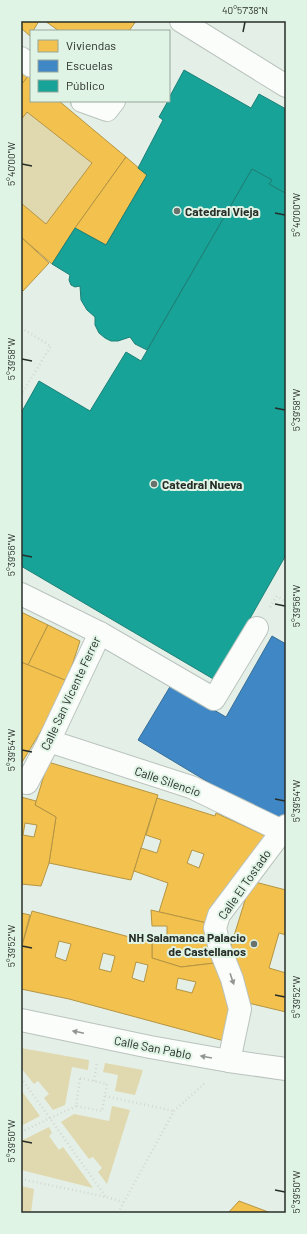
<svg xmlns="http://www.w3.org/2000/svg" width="307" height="1234" font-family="Barlow,sans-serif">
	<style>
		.green { fill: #e0d8af }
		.homes { fill: #f2c14e; stroke: #b59543; fill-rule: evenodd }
		.schools { fill: #3f88c5; stroke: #386d96 }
		.public { fill: #17a398; stroke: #1c8077 }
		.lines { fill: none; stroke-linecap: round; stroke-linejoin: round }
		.pedestrian-casing { stroke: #bac3bd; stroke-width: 24 }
		.secondary-casing { stroke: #bac3bd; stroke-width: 24 }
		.path { stroke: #d4d7d5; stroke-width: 2.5; stroke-dasharray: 1 3; stroke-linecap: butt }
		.pedestrian { stroke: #fbfdfb; stroke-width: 22 }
		.secondary { stroke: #fbfdfb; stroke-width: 22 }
		.oneway { fill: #919692 }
		.ticks { fill: none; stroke: #272e29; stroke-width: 1.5 }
		.poi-dot { fill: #69726c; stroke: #e0f4e5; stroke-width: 1.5 }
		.labels { text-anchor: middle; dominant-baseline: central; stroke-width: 4; stroke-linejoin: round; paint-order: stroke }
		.poi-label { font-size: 12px; font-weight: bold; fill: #272e29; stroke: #e0f4e5; text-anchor: start }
		.street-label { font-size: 12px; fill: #272e29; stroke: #e0f4e5 }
		.neatline { fill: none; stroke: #272e29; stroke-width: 1.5 }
		.ticks-label { font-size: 10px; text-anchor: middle; fill: #272e29 }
	</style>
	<rect width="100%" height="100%" fill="#e4f0e7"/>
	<g class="green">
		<path d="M27,112L92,163L46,224L21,203V120Z"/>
		<path d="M21,1048L89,1060L88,1070L72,1067L65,1105L53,1110L44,1098L49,1094L38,1081L34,1084L21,1068Z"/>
		<path d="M105,1063L143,1070L135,1095L115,1091L118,1075L103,1072Z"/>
		<path d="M21,1090L40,1116L21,1126Z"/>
		<path d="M112,1106L130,1110L107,1184L98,1172L102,1168L93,1157L89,1159L61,1122L74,1114L109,1121Z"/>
		<path d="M49,1127L52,1133L49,1136L59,1150L63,1147L93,1188L21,1170V1141Z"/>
		<path d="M21,1186L34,1189L31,1213H21Z"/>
	</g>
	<g class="homes">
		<path d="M21,21H39L33,31H31L30,36L21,28Z"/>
		<path d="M45,21H136L129,31H59Z"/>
		<path d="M21,69L29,75L21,85Z"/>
		<path d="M29,75L31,77V101H59L126,157L75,228L52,264L21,237V203L46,224L92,163L27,112L21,120V85Z"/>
		<path d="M126,157L147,175L106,245L75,228Z"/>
		<path d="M21,237L49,263L23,291L21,289Z"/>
		<path d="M21,612L48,625L28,665L21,662Z"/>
		<path d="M48,625L80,641L67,681L28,665Z"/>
		<path d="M21,662L67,681L56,706L21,764Z"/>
		<path d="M48,762L158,795L131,880L49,863L56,817L35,805Z"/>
		<path d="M21,797L36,801L35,805L56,817L49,863L41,886L21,884ZM25,823L37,825L34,837L23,835Z"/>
		<path d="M157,798L215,816L216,813L268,837L207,923L159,912L168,883L134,871L141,848L157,853L161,840L146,835ZM192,850L204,854L199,868L187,863Z"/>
		<path d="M251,881L286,890V935L279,933L269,968L286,973V1012L244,1002L229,952Z"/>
		<path d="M151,910L207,923L215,963L181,967L152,958V939L167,940V926H152Z"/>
		<path d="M32,911L152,943V958L181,967L215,963L231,1003L228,1042L69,999L21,989V949ZM59,941L71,944L66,961L55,957ZM103,953L115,956L111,972L99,969ZM136,962L148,965L144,982L132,978ZM178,978L196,982L192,993L176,989Z"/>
		<path d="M21,913L30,915L21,949Z"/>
		<path d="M239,1201L271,1213H228Z"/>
	</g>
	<path class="schools" d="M272,636L286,644V814L278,824L138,740L171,685L226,717Z"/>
	<g class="public">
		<path d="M184,70L251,108L259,94L286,109V192L285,193L269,184L272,180L252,169L147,350L135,344L130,337L118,341H111L105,338L99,333L95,325V317L87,310L81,300L80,286L75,287L71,285L69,280L70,275L52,264L75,228L106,245L147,175L138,168L163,120L159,117L168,101H169V98Z"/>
		<path d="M252,169L272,180L269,184L285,193L286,192V555L215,680L21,566V413L39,381L90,411L126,352L141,361Z"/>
	</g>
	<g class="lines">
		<defs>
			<g id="pedestrian">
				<path d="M181,21L286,86"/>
				<path d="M21,58L31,66"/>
				<path d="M82,101L107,110L114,101"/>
				<path d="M21,594L100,633L214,699L257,628"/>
				<path d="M49,741L191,787L282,831"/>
				<path d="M21,781L27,783L49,741L100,633"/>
				<path d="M229,1061L240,1009L232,979L220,949L215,928L219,915L286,826"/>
			</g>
			<path id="secondary" d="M21,1020L150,1047L229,1061L286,1069"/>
		</defs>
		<use href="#pedestrian" class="pedestrian-casing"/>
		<use href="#secondary" class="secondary-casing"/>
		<g class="path">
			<path d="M21,328L51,346L21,395"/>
			<path d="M270,607L277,596L286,602"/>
			<path d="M21,1078L106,1197"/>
			<path d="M80,1078L107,1084L102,1111L76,1106Z"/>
			<path d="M94,1081L97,1062"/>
			<path d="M105,1096L174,1111"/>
			<path d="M21,1132L76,1106"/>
			<path d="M21,1179L106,1197L123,1202"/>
			<path d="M118,1213L174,1111L205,1083"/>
		</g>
		<use href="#pedestrian" class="pedestrian"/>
		<use href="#secondary" class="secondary"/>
	</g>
	<defs><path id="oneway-solid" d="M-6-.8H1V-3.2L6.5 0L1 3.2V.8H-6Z"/></defs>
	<g class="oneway">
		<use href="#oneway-solid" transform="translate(232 979) rotate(71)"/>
		<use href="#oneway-solid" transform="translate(78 1032) rotate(-168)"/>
		<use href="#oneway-solid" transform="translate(206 1057) rotate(-170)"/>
	</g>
	<path class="ticks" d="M243,32L245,22M22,164L32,166M275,213L285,215M22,359L32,361M275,408L285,410M22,555L32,557M275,604L285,606M22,750L32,752M275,799L285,801M22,946L32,948M275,995L285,997M22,1141L32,1143M275,1190L285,1192"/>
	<g class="poi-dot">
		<circle cx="177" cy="211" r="4"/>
		<circle cx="154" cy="484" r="4"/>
		<circle cx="254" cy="944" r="4"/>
	</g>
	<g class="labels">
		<g class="poi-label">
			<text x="185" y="211">Catedral Vieja</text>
			<text x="162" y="484">Catedral Nueva</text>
			<text x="246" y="937" text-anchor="end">NH Salamanca Palacio<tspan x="246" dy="14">de Castellanos</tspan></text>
		</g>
		<g class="street-label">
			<text transform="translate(70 693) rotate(-65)">Calle San Vicente Ferrer</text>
			<text transform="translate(168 781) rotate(19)">Calle Silencio</text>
			<text transform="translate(244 884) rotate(-55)">Calle El Tostado</text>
			<text transform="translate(153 1047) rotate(11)">Calle San Pablo</text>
		</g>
	</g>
	<rect width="307" height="1234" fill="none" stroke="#e0f4e5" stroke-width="44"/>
	<rect x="30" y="30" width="140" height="72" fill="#e0f4e5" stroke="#96a59a"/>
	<rect x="38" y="40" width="20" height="12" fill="#f2c14e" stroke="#96a59a"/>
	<text x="66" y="50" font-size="12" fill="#272e29">Viviendas</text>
	<rect x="38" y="60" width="20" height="12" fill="#3f88c5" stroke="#96a59a"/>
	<text x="66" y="70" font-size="12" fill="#272e29">Escuelas</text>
	<rect x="38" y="80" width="20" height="12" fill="#17a398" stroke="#96a59a"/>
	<text x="66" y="90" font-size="12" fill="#272e29">Público</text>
	<rect x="22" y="22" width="263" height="1190" class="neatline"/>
	<g class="ticks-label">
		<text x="245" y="14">40°57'38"N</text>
		<text transform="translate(11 164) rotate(-90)" y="4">5°40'00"W</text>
		<text transform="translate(296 215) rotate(-90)" y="4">5°40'00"W</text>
		<text transform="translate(11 359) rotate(-90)" y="4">5°39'58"W</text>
		<text transform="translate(296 410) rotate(-90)" y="4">5°39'58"W</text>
		<text transform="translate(11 555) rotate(-90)" y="4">5°39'56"W</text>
		<text transform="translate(296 606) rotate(-90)" y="4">5°39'56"W</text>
		<text transform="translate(11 750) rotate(-90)" y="4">5°39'54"W</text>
		<text transform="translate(296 801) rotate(-90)" y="4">5°39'54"W</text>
		<text transform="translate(11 946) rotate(-90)" y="4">5°39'52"W</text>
		<text transform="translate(296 997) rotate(-90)" y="4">5°39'52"W</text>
		<text transform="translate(11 1141) rotate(-90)" y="4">5°39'50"W</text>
		<text transform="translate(296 1192) rotate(-90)" y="4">5°39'50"W</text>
	</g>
</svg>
